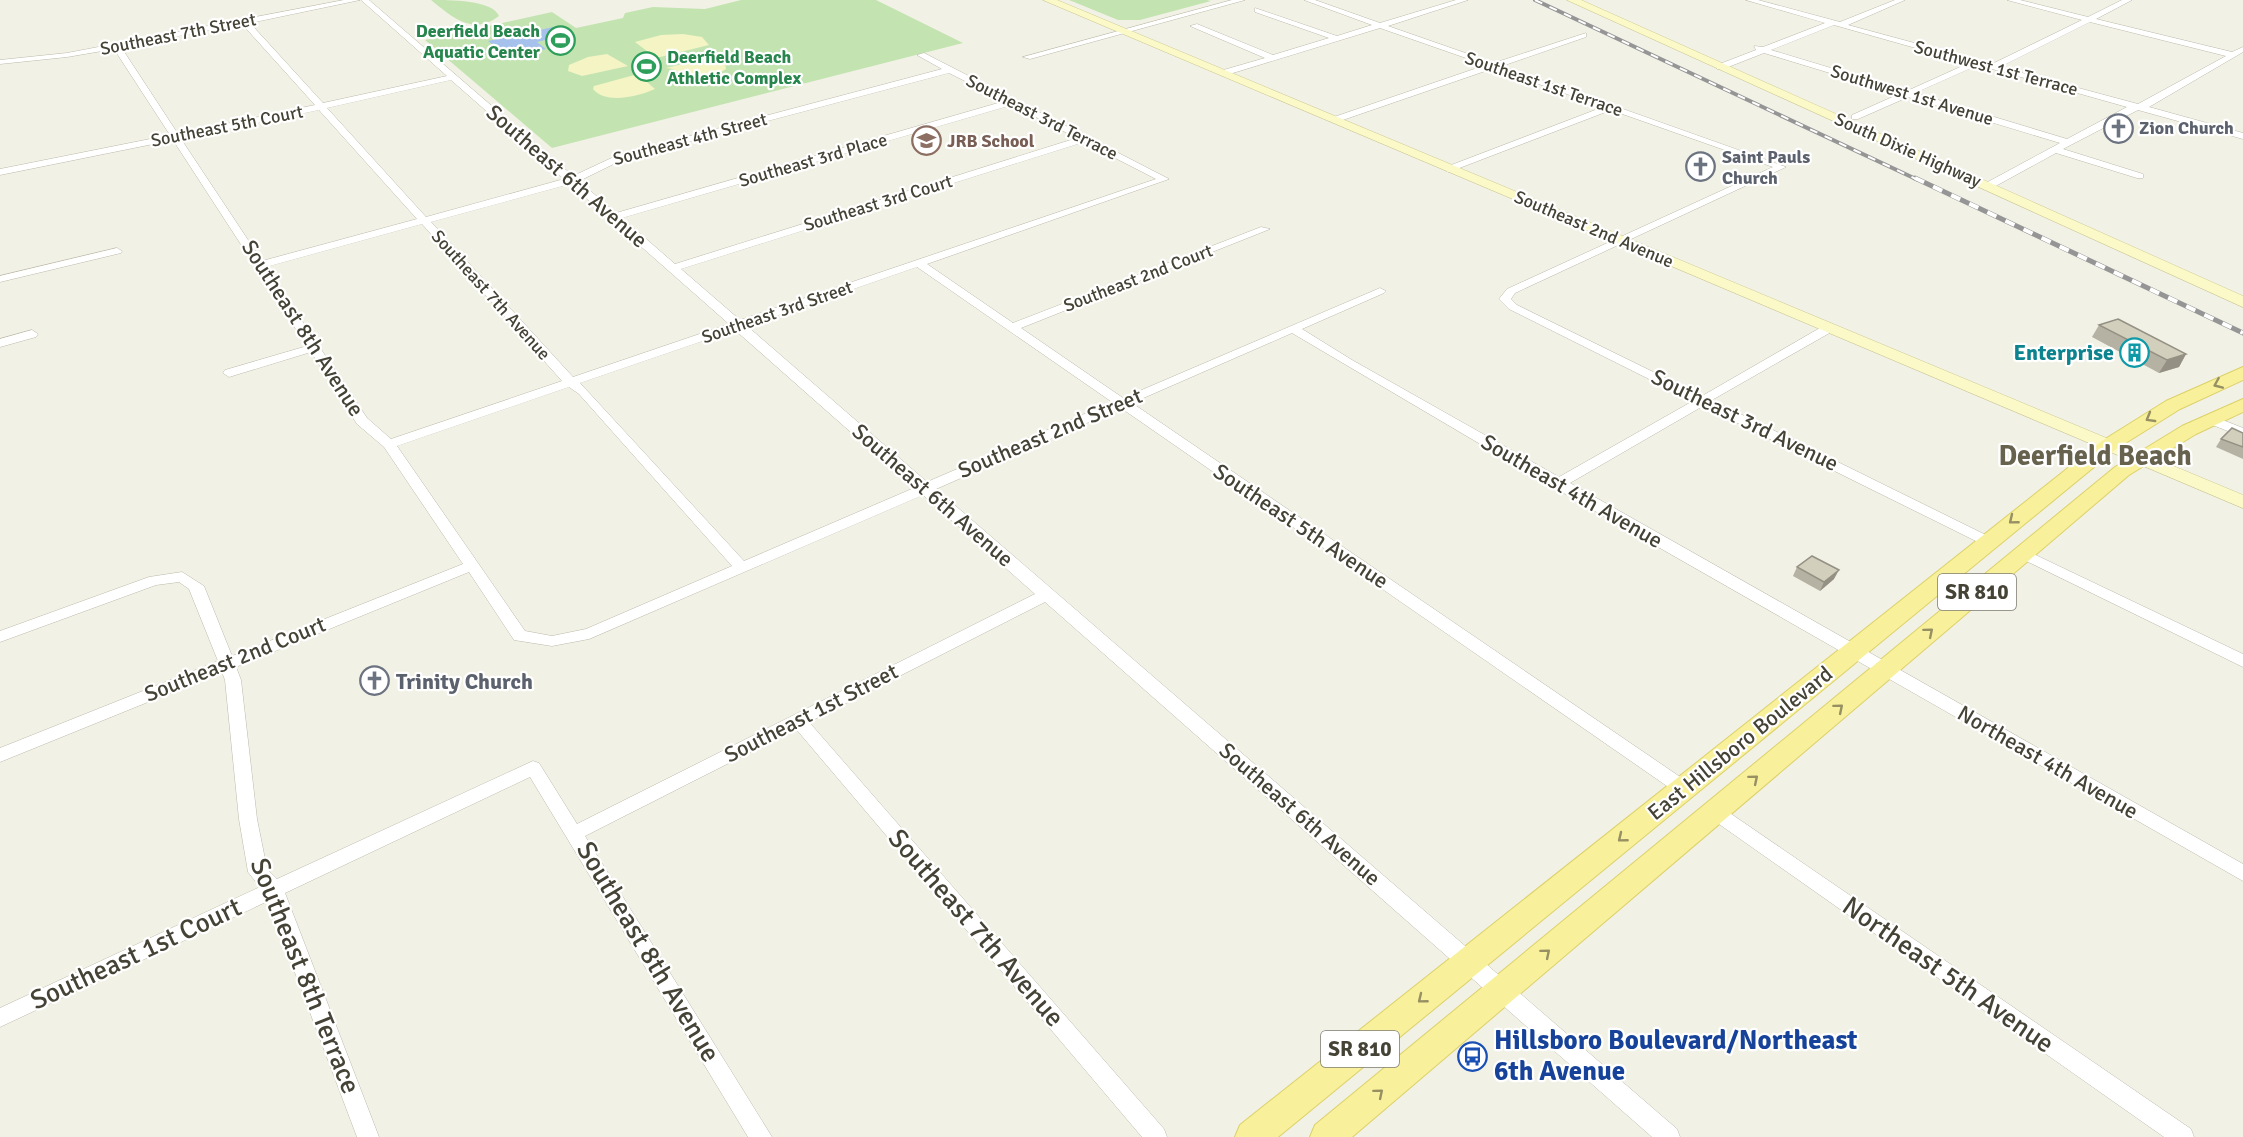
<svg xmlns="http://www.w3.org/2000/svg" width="2243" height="1137" font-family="Signika,sans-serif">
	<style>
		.green { fill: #c3e4b1 }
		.sand { fill: #f4f4c4 }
		.water { fill: #a6c1ec }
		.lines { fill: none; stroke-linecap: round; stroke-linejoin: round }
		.street-casing { stroke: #bdbaaa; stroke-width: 1 }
		.secondary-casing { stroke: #cfcc98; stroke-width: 1 }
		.primary-casing { stroke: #dcd16a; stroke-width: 2 }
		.street { fill: #fff; fill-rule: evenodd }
		.secondary { fill: #fbf9c7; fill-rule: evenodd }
		.primary { fill: #f8f09a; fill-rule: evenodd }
		.rail-far1-casing { stroke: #959595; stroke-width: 4 }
		.rail-casing { stroke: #959595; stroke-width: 5 }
		.rail-far1 { stroke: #fff; stroke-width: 2; stroke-dasharray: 8; stroke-linecap: butt }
		.rail { stroke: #fff; stroke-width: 4; stroke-dasharray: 10; stroke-linecap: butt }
		.wall { fill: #b5b2a3 }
		.shaded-wall { fill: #949184 }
		.building { fill: #d3cfbd; stroke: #949184; stroke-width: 1.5 }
		.oneway { stroke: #969063 }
		.labels { text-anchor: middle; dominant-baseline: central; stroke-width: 4.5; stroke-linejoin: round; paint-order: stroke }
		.far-leisure-label { font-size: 18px; font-weight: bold; fill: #27864d; stroke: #fff; text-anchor: end }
		.far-street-label { font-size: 18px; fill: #454236; stroke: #fff }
		.far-worship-label { font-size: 18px; font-weight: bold; fill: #5b616d; stroke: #fff; text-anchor: start }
		.far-education-label { font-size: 18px; font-weight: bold; fill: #785e54; stroke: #fff; text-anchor: start }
		.shield { fill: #fff; stroke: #7d7b72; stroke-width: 1.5 }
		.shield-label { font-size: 21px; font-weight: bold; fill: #454236 }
		.street-label { font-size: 22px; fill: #454236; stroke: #fff }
		.culture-label { font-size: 22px; font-weight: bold; fill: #0d838f; stroke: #fff; text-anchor: end }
		.worship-label { font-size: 22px; font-weight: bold; fill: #5b616d; stroke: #fff; text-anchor: start }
		.near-street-label { font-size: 27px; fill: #454236; stroke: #fff }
		.near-transit-label { font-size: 27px; font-weight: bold; fill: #164399; stroke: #fff; text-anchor: start }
		.district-label { font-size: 28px; font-weight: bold; fill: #67624e; stroke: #fff }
	</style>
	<rect width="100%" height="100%" fill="#f2f1e6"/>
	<g class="green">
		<path d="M431,0C450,0 493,0 499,16C473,36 452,17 431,0Z"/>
		<path d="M741,0H876L963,43L552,148L425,40L552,12L576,28L623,18L625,13L653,7L705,9Z"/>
		<path d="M1069,0H1207L1211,1L1140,20H1118Z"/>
	</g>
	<g class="sand">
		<path d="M683,34L702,37L709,45L656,58L635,42L661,35Z"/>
		<path d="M607,54L628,66L582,76L568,71L569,65L588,57Z"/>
		<path d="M711,57L725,62L726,69L716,75L689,80L673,69L666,68Z"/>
		<path d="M638,74L655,89C639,96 606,105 593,89L594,86Z"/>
	</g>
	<path class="water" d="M558,26L571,34L537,42L546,49L508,57L488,41Z"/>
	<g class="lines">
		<defs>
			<g id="street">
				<path d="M344,0H360L250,23L323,103L447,76L361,0H369L573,176L618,155L942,69L917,55L924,53L1169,179L927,264L1013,323L1261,227L1270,229L1021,328L1123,398L1380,288L1386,291L1384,293L1302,329L1352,360L1559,477L1693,401L1509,309L1499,299L1507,289L1773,167L1611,110L1449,172L1446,171V167L1603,107L1494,68L1334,123L1329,120L1331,118L1486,65L1380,28L1223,76L1219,73L1220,71L1265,58L1190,26L1197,24L1273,55L1329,38L1255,12V8L1337,36L1372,25L1304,0H1315L1380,23L1456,0H1468L1388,26L1494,63L1586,33V37L1502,66L1786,167L1515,293L1511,299L1517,305L1702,396L1825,325H1833V331L1712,400L1992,538L1994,541L1987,546L1982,544L1703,406L1570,483L2243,864V881L1553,487L1292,333L1132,403L1689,783L1692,788L1689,793L1683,795L1677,793L1121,408L936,489L1677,1129L1680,1137H1652L1045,602L809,722L1164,1129L1167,1137H1142L796,729L585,836L772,1137H748L530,777L285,893L379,1137H357L268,901L0,1027V1008L260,887L248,872L239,819L225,680L222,672L0,762V748L218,661L189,589L179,582L156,585L0,642V631L149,577L182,572L204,586L232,656L463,564L384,447L357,424L311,352L229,377L223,373L225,370L307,346L173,140L0,175V169L170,135L114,49L67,57L0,64V60L67,53ZM242,24L315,105L178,134L121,47ZM949,73L1005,101L616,213L579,181L624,159ZM451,80L564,179L426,217L327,108ZM1012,105L1077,138L675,264L622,218ZM319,110L417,219L262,261L181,139ZM1084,142L1156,179L740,320L681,269ZM570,184L729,324L573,377L431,222ZM422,224L562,381L391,439L367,418L266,267ZM917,267L1112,402L927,482L747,326ZM735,330L914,488L744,561L580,383ZM569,387L579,394L732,566L586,629L552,636L525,631L397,446ZM923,495L1035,594L577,824L539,763L533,761L277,879L267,869L257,819L241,680L236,667L469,572L514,640L552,646L589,639Z"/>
				<path d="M1232,0H1245L1030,59L1023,57Z"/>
				<path d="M1746,0H1758L1840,22L1895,0H1905L1848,25L1992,64L2082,20L2007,0H2020L2088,17L2122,0H2132L2096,19L2232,52L2243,47V52L2149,107L2243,133V139L2138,110L2063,149L2143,174V178H2137L2056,153L1992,188H1984V184L2060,143L1908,97L1858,119H1852V115L1899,94L1764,53L1723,69H1717V65L1756,50L1754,46L1763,47L1825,23ZM2090,22L2226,56L2138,104L2000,67ZM1834,25L1969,63L1907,91L1771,50ZM1978,65L2127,107L2067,139L1915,93Z"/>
				<path d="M117,248L122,251L121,253L0,282V276Z"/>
				<path d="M32,330L38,334L36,337L0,347V339Z"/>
				<path d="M2210,415L2243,428V437L2205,422L2203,419Z"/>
				<path d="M2023,549L2243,654V667L2018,557L2016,554Z"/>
				<path d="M1715,805L1721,807L2191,1129L2194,1137H2164L1709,817L1706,812L1709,807Z"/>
			</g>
			<g id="secondary">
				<path d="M1043,0H1057L2243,495V508Z"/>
				<path d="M1567,0H1581L2243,296V307Z"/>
			</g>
			<g id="primary">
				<path d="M2243,367V380L2180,409L2116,449L1278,1137H1235L1240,1125L2102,441L2166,401Z"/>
				<path d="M2243,399V412L2196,434L2129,475L1352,1137H1310L1315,1125L2115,467L2182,426Z"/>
			</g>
		</defs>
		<use href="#street" class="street-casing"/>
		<use href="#secondary" class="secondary-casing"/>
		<use href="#primary" class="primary-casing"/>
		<use href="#street" class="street"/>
		<use href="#secondary" class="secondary"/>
		<use href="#primary" class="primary"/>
		<defs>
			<path id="rail-far1" d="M1535,0L1918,180"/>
			<path id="rail" d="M1915,178L2243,333"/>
		</defs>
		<use href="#rail-far1" class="rail-far1-casing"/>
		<use href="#rail" class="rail-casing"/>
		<use href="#rail-far1" class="rail-far1"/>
		<use href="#rail" class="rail"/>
	</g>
	<g class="wall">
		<path d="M2099,325L2186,354L2179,367L2159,373L2092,337Z"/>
		<path d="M2243,433V459L2216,447L2221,439Z"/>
		<path d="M1797,567L1834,579L1820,591L1793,576Z"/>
	</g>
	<g class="shaded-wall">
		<path d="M2186,354L2179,367L2159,373L2167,360Z"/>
		<path d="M1839,570L1834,579L1820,591L1824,582Z"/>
	</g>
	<g class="building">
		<path d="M2118,319L2186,354L2167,360L2099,325Z"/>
		<path d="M2232,428L2243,433V447L2221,439Z"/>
		<path d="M1812,556L1839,570L1824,582L1797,567Z"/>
	</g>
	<defs><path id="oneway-chevron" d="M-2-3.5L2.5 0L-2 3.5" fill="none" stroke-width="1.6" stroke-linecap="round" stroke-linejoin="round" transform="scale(1.5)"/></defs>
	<g class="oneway">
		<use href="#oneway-chevron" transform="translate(2218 384) rotate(157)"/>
		<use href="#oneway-chevron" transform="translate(2150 418) rotate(150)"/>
		<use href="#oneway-chevron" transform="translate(2013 520) rotate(141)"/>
		<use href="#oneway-chevron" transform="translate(1929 632) rotate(-40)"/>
		<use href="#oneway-chevron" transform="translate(1839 708) rotate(-40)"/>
		<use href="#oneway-chevron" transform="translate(1754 779) rotate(-40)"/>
		<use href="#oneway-chevron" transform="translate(1622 838) rotate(141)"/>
		<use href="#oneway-chevron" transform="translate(1546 953) rotate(-40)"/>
		<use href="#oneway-chevron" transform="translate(1422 999) rotate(141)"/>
		<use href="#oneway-chevron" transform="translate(1379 1093) rotate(-40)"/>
	</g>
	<defs>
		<symbol id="stadium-ring" viewBox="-11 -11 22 22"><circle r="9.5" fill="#fff" stroke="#2e9e5b" stroke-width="1.5"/><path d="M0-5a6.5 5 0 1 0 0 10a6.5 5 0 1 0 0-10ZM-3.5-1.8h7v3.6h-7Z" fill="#2e9e5b"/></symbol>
		<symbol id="church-ring" viewBox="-11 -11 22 22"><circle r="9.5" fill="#fff" stroke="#6b7280" stroke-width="1.5"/><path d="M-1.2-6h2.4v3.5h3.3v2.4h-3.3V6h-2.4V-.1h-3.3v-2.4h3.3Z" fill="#6b7280"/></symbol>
		<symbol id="school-ring" viewBox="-11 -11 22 22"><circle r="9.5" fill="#fff" stroke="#8d6e63" stroke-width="1.5"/><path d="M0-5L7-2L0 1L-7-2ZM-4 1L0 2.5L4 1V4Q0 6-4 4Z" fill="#8d6e63"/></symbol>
		<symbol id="building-ring" viewBox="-11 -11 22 22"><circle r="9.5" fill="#fff" stroke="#0f9aa8" stroke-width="1.5"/><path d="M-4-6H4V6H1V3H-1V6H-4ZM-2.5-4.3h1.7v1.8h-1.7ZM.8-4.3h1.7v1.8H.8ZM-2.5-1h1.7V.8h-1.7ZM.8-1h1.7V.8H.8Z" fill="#0f9aa8"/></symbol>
		<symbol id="bus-ring" viewBox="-11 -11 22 22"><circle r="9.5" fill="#fff" stroke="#1a4fb4" stroke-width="1.5"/><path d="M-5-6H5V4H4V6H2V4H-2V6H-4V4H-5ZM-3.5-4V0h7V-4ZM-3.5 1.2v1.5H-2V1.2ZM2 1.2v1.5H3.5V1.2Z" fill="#1a4fb4"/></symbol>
	</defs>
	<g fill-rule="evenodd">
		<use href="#stadium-ring" x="544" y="24" width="33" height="33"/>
		<use href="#stadium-ring" x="630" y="50" width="33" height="33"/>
		<use href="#church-ring" x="2102" y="112" width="33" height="33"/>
		<use href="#school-ring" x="910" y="124" width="33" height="33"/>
		<use href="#church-ring" x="1684" y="150" width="33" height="33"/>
		<use href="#building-ring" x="2118" y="336" width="33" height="33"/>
		<use href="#church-ring" x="358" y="664" width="33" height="33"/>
		<use href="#bus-ring" x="1456" y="1040" width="33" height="33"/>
	</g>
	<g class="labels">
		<g class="far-leisure-label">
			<text x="540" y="31">Deerfield Beach<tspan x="540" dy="21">Aquatic Center</tspan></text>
			<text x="667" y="57" text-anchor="start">Deerfield Beach<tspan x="667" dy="21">Athletic Complex</tspan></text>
		</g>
		<g class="far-street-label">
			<text transform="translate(178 34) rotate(-11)">Southeast 7th Street</text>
			<text transform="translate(1996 68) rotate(15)">Southwest 1st Terrace</text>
			<text transform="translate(1544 84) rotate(19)">Southeast 1st Terrace</text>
			<text transform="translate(1912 95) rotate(17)">Southwest 1st Avenue</text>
			<text transform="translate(1042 117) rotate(27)">Southeast 3rd Terrace</text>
			<text transform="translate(227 126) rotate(-11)">Southeast 5th Court</text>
			<text transform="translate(690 139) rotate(-15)">Southeast 4th Street</text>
			<text transform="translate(1908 150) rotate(24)">South Dixie Highway</text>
			<text transform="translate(813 160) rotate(-16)">Southeast 3rd Place</text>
			<text transform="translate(878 203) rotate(-17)">Southeast 3rd Court</text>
			<text transform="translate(1594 229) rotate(23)">Southeast 2nd Avenue</text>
			<text transform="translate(1138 278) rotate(-21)">Southeast 2nd Court</text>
			<text transform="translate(491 295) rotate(48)">Southeast 7th Avenue</text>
			<text transform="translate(777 312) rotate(-19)">Southeast 3rd Street</text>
		</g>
		<g class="far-worship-label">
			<text x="2139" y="128">Zion Church</text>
			<text x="1722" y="157">Saint Pauls<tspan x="1722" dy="21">Church</tspan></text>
		</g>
		<g class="far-education-label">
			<text x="947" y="141">JRB School</text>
		</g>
		<g class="shield">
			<rect x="1938" y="574" width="78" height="36" rx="4.5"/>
			<rect x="1321" y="1031" width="78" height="36" rx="4.5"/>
		</g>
		<g class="shield-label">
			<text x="1977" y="592">SR 810</text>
			<text x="1360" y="1049">SR 810</text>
		</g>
		<g class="street-label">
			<text transform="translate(567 176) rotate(41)">Southeast 6th Avenue</text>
			<text transform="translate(303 328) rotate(57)">Southeast 8th Avenue</text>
			<text transform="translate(1745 420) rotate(26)">Southeast 3rd Avenue</text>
			<text transform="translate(1050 433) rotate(-23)">Southeast 2nd Street</text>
			<text transform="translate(1572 491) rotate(30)">Southeast 4th Avenue</text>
			<text transform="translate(933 495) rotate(41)">Southeast 6th Avenue</text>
			<text transform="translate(1301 526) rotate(34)">Southeast 5th Avenue</text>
			<text transform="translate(235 659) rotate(-22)">Southeast 2nd Court</text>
			<text transform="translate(811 713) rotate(-27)">Southeast 1st Street</text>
			<text transform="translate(1740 743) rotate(-39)">East Hillsboro Boulevard</text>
			<text transform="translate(2048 762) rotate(30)">Northeast 4th Avenue</text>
			<text transform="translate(1300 814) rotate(41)">Southeast 6th Avenue</text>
		</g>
		<g class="culture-label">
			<text x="2114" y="352">Enterprise</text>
		</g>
		<g class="worship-label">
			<text x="396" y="681">Trinity Church</text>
		</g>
		<g class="near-street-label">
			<text transform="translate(976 928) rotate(49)">Southeast 7th Avenue</text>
			<text transform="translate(648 952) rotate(59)">Southeast 8th Avenue</text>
			<text transform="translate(136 954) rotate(-25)">Southeast 1st Court</text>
			<text transform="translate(1948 975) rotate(35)">Northeast 5th Avenue</text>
			<text transform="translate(305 976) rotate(68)">Southeast 8th Terrace</text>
		</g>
		<g class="near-transit-label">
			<text x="1494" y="1040">Hillsboro Boulevard/Northeast<tspan x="1494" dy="31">6th Avenue</tspan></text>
		</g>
		<g class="district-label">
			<text x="2095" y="456">Deerfield Beach</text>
		</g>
	</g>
</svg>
